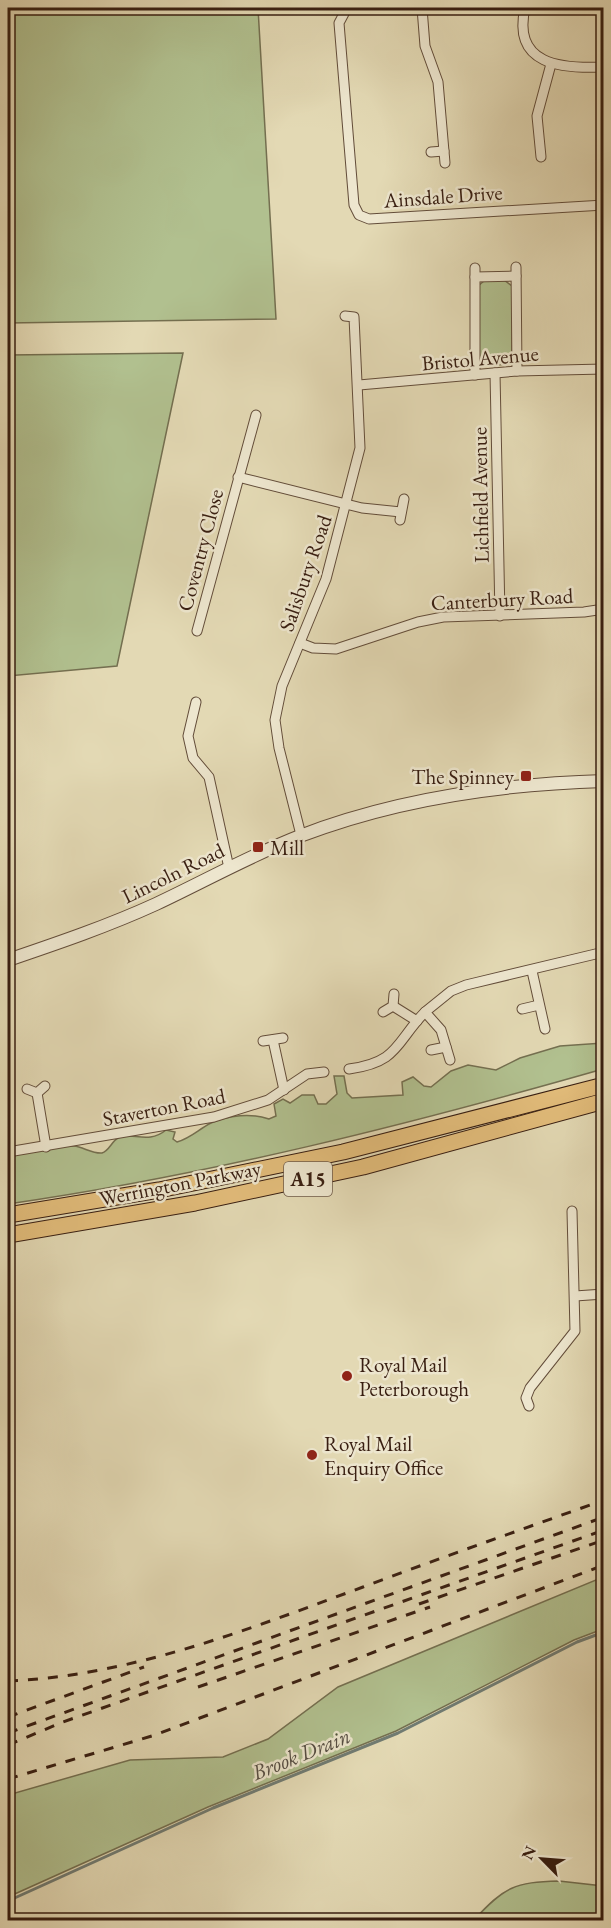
<svg xmlns="http://www.w3.org/2000/svg" width="611" height="1928" font-family="'EB Garamond',serif">
	<style>
		.green { fill: #b1c08f; stroke: #746f50; stroke-width: 1.5 }
		.lines { fill: none; stroke-linecap: round; stroke-linejoin: round }
		.stream { stroke: #707b72; stroke-width: 3 }
		.minor-casing { stroke: #634d3a; stroke-width: 11 }
		.tertiary-casing { stroke: #634d3a; stroke-width: 14 }
		.trunk-casing { stroke: #381e11; stroke-width: 17 }
		.minor { stroke: #ede6ce; stroke-width: 9 }
		.tertiary { stroke: #ede6ce; stroke-width: 12 }
		.trunk { stroke: #e2bc7a; stroke-width: 15 }
		.rail { stroke: #381e11; stroke-width: 3; stroke-dasharray: 10 10; stroke-linecap: butt }
		.poi-dot { fill: #8f2418; stroke: #ede6ce; stroke-width: 2 }
		.labels { text-anchor: middle; dominant-baseline: central; stroke-width: 5; stroke-linejoin: round; paint-order: stroke }
		.shield { fill: #ede6ce; stroke: #6e5a4a; stroke-width: 1.5 }
		.shield-label { font-size: 20px; font-weight: bold; fill: #381e11 }
		.street-label { font-size: 21px; fill: #381e11; stroke: #ede6ce }
		.poi-label { font-size: 21px; fill: #381e11; stroke: #ede6ce; text-anchor: start }
		.water-label { font-size: 22px; font-style: italic; fill: #544c42; stroke: #ede6ce }
	</style>
	<rect width="100%" height="100%" fill="#e3d9b4"/>
	<filter id="stains"><feTurbulence type="fractalNoise" baseFrequency=".00333" numOctaves="4"/><feColorMatrix values="0 0 0 0 .2 0 0 0 0 .09 0 0 0 0 .02 0 0 0 .5 -.17"/></filter>
	<radialGradient id="worn" r=".72"><stop offset=".6" stop-color="#630" stop-opacity="0"/><stop offset="1" stop-color="#630" stop-opacity=".3"/></radialGradient>
	<g class="green">
		<path d="M8,8H258L276,319L8,323Z"/>
		<path d="M504,280L512,286V360L507,364L488,366L479,359L478,286L484,281Z"/>
		<path d="M183,353L117,666L8,676V355Z"/>
		<path d="M603,1043V1069C407,1125 209,1175 8,1204V1158L14,1154C33,1151 55,1145 74,1146C83,1147 93,1154 102,1153C109,1151 112,1141 118,1138C131,1131 148,1145 166,1130L175,1132L173,1139L177,1142C191,1138 199,1129 211,1123C228,1115 252,1113 269,1119L276,1116L274,1104L283,1099L290,1103L302,1095H314L318,1104H326L337,1094L334,1076H344L347,1093L352,1098L403,1095L402,1082L413,1077L424,1086L431,1087L451,1071L468,1065L496,1070L520,1058L560,1046Z"/>
		<path d="M603,1577V1629L574,1640L396,1731L208,1807L8,1897V1795L130,1760L223,1757L268,1739L338,1687Z"/>
		<path d="M559,1881L603,1886V1920H474C504,1887 515,1882 559,1881Z"/>
	</g>
	<g class="lines">
		<path class="stream" d="M8,1901L213,1808L398,1733L577,1642L604,1632"/>
		<defs>
			<g id="minor">
				<path d="M353,8H347L339,23L354,205L359,215L369,219L604,205"/>
				<path d="M422,8L425,46L438,82L445,163"/>
				<path d="M525,8C512,65 561,69 604,67"/>
				<path d="M431,152L444,151"/>
				<path d="M541,157L537,116L551,64"/>
				<path d="M516,267L517,371"/>
				<path d="M475,268V375"/>
				<path d="M475,277L516,276"/>
				<path d="M495,373L500,616"/>
				<path d="M359,385L517,371L604,369"/>
				<path d="M238,477L362,508L401,512"/>
				<path d="M400,520L404,499"/>
				<path d="M197,631L256,415"/>
				<path d="M300,643L313,648L336,649L418,622L443,617L584,612L604,609"/>
				<path d="M196,702L188,736L193,758L209,777L229,868"/>
				<path d="M301,835L279,748L275,720L282,686L326,579L360,448L354,317L345,316"/>
				<path d="M532,971L545,1029"/>
				<path d="M393,1006L417,1021"/>
				<path d="M522,1009L539,1005"/>
				<path d="M383,1012L393,1006L394,994"/>
				<path d="M273,1040L284,1090"/>
				<path d="M263,1041L283,1038"/>
				<path d="M431,1050L446,1047"/>
				<path d="M450,1060L441,1030L425,1012L451,991L466,985L604,952"/>
				<path d="M349,1069C399,1062 395,1043 425,1012"/>
				<path d="M27,1089L37,1093L45,1086"/>
				<path d="M37,1093L46,1147"/>
				<path d="M8,1152L214,1117L268,1100L307,1074L324,1072"/>
				<path d="M575,1296L604,1294"/>
				<path d="M529,1406L526,1398L530,1388L575,1331L572,1211"/>
			</g>
			<path id="tertiary" d="M8,960C58,943 108,926 156,904C205,881 251,855 300,836C396,799 502,784 604,781"/>
			<g id="trunk">
				<path d="M8,1215L159,1190L343,1152L604,1085"/>
				<path d="M8,1235L195,1203L363,1167L604,1101"/>
			</g>
		</defs>
		<use href="#minor" class="minor-casing"/>
		<use href="#tertiary" class="tertiary-casing"/>
		<use href="#trunk" class="trunk-casing"/>
		<use href="#minor" class="minor"/>
		<use href="#tertiary" class="tertiary"/>
		<use href="#trunk" class="trunk"/>
		<g class="rail">
			<path d="M419,1604L604,1540"/>
			<path d="M8,1681C131,1676 249,1629 363,1587C443,1557 523,1529 604,1500"/>
			<path d="M198,1687L430,1607"/>
			<path d="M8,1717L144,1667"/>
			<path d="M8,1733L604,1517"/>
			<path d="M8,1745L63,1722L604,1530"/>
			<path d="M8,1779L155,1735L604,1565"/>
		</g>
	</g>
	<g class="poi-dot">
		<rect x="520" y="770" width="12" height="12" rx="3"/>
		<rect x="252" y="841" width="12" height="12" rx="3"/>
		<circle cx="347" cy="1376" r="6"/>
		<circle cx="312" cy="1455" r="6"/>
	</g>
	<g class="labels">
		<rect class="shield" x="284" y="1162" width="48" height="34" rx="4.5"/>
		<g class="shield-label">
			<text x="308" y="1179">A15</text>
		</g>
		<g class="street-label">
			<text transform="translate(443 196) rotate(-4)">Ainsdale Drive</text>
			<text transform="translate(480 358) rotate(-5)">Bristol Avenue</text>
			<text transform="translate(480 495) rotate(-91)">Lichfield Avenue</text>
			<text transform="translate(200 550) rotate(-75)">Coventry Close</text>
			<text transform="translate(305 573) rotate(-71)">Salisbury Road</text>
			<text transform="translate(502 599) rotate(-3)">Canterbury Road</text>
			<text transform="translate(173 873) rotate(-26)">Lincoln Road</text>
			<text transform="translate(164 1107) rotate(-11)">Staverton Road</text>
			<text transform="translate(180 1183) rotate(-11)">Werrington Parkway</text>
		</g>
		<g class="poi-label">
			<text x="514" y="776" text-anchor="end">The Spinney</text>
			<text x="270" y="847">Mill</text>
			<text x="359" y="1364">Royal Mail<tspan x="359" dy="24">Peterborough</tspan></text>
			<text x="324" y="1443">Royal Mail<tspan x="324" dy="24">Enquiry Office</tspan></text>
		</g>
		<g class="water-label">
			<text transform="translate(301 1754) rotate(-22)">Brook Drain</text>
		</g>
	</g>
	<rect width="611" height="1928" fill="none" stroke="#e3d9b4" stroke-width="30"/>
	<rect x="9" y="9" width="593" height="1910" fill="none" stroke="#381e11" stroke-width="3"/>
	<rect x="15" y="15" width="581" height="1898" fill="none" stroke="#381e11" stroke-width="1.5"/>
	<g transform="translate(542 1859) rotate(295)" stroke="#ede6ce" stroke-width="4.5" paint-order="stroke">
	<path d="M0-4.5L10 22L0 15L-10 22Z" fill="#381e11"/>
	<text y="-9" font-size="16" font-weight="bold" text-anchor="middle" fill="#381e11">N</text>
	</g>
	<rect width="100%" height="100%" filter="url(#stains)"/>
	<rect width="100%" height="100%" fill="url(#worn)"/>
</svg>
